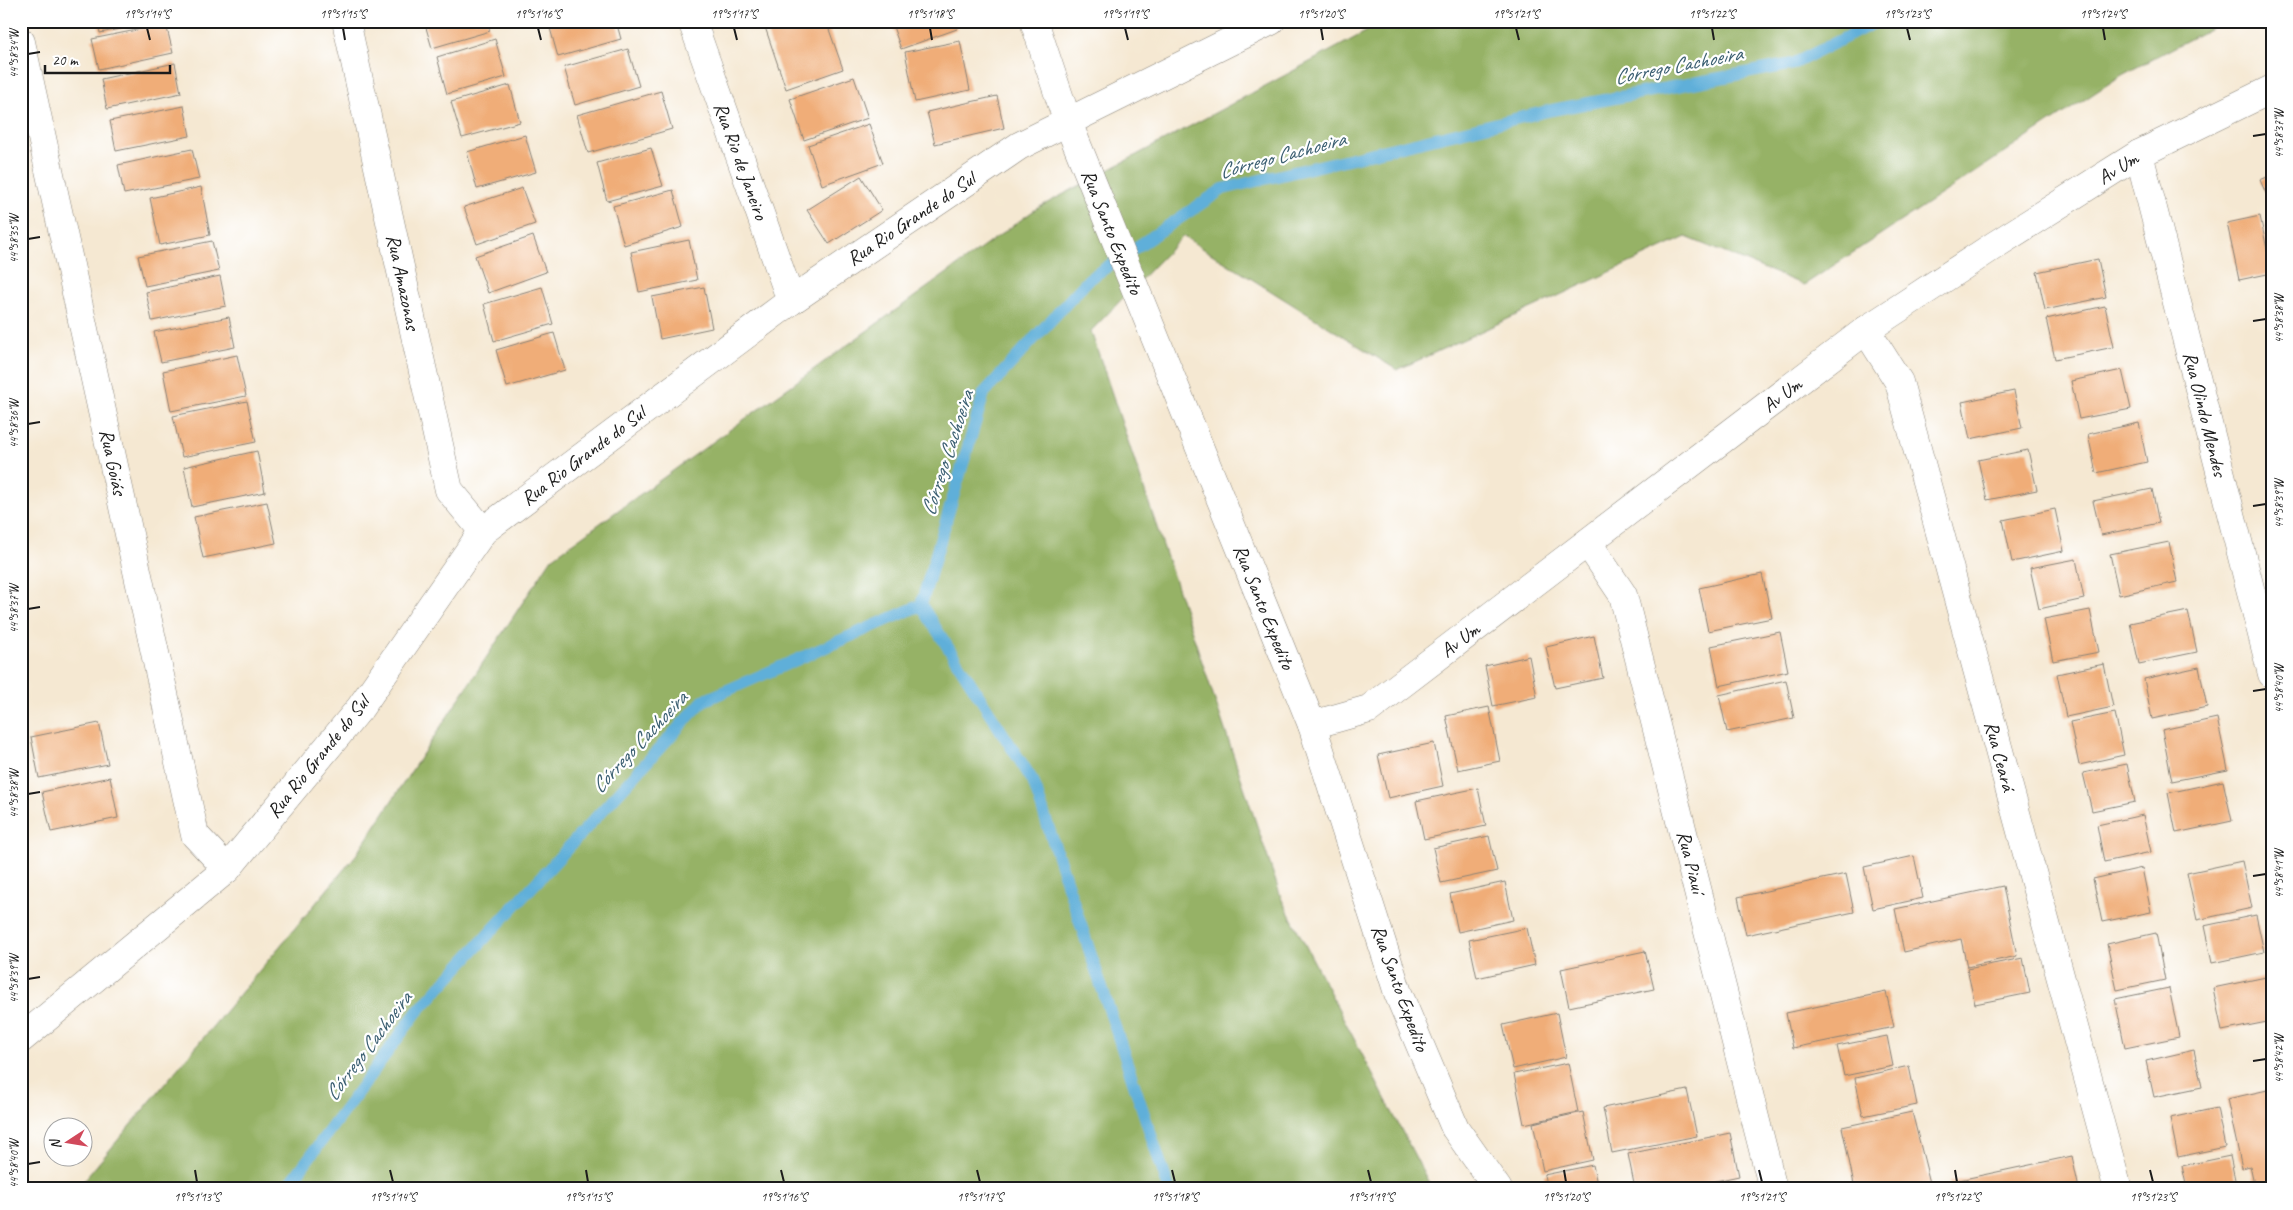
<svg xmlns="http://www.w3.org/2000/svg" width="2293" height="1210" font-family="Caveat,sans-serif">
	<style>
		.forest { fill: #96b266; stroke: #596741 }
		.lines { fill: none; stroke-linecap: round; stroke-linejoin: round }
		.stream { stroke: #5eafd9; stroke-width: 12 }
		.building { fill: #f0ad78 }
		.street-casing { stroke: #888277; stroke-width: 29 }
		.street { stroke: #fff; stroke-width: 28 }
		.ticks { fill: none; stroke: #1c1c1c; stroke-width: 2 }
		.labels { text-anchor: middle; dominant-baseline: central; stroke-width: 4.5; stroke-linejoin: round; paint-order: stroke }
		.street-label { font-size: 20px; fill: #1c1c1c; stroke: #fff }
		.water-label { font-size: 21px; font-style: italic; fill: #3a5e71; stroke: #fff }
		.neatline { fill: none; stroke: #1c1c1c; stroke-width: 2 }
		.ticks-label { font-size: 12px; text-anchor: middle; fill: #1c1c1c }
	</style>
	<rect width="100%" height="100%" fill="#fff"/>
	<filter id="ink" filterUnits="userSpaceOnUse"><feTurbulence type="fractalNoise" baseFrequency=".02" numOctaves="2"/><feDisplacementMap in="SourceGraphic" scale="10" xChannelSelector="R" yChannelSelector="G"/><feConvolveMatrix kernelMatrix="1 2 1 2 8 2 1 2 1" color-interpolation-filters="sRGB"/></filter>
	<filter id="wash" filterUnits="userSpaceOnUse"><feTurbulence type="fractalNoise" baseFrequency=".0096" numOctaves="4" result="noise"/><feDisplacementMap in="SourceGraphic" scale="20" xChannelSelector="R" yChannelSelector="G"/><feGaussianBlur stdDeviation="1.12" result="paint"/><feColorMatrix in="noise" values="0 0 0 0 0 0 0 0 0 0 0 0 0 0 0 0 0 1.4 0 .05"/><feComposite in="paint" operator="in"/></filter>
	<g filter="url(#wash)">
		<rect width="100%" height="100%" fill="#f5e8d2"/>
		<path class="forest" d="M1386,21H2224L2122,75L1804,285L1686,237L1397,370L1183,236L1091,331L1282,900L1432,1189H77L356,855L552,558L1036,209Z"/>
		<g class="lines">
			<g class="stream">
				<path d="M921,605L1033,781L1169,1189"/>
				<path d="M286,1189L417,1012L703,701L921,605L984,393L1089,279L1223,189L1552,110L1793,64L1878,21"/>
			</g>
		</g>
		<g id="blocks">
			<g class="building">
				<path d="M98,21H154V22L100,33Z"/>
				<path d="M424,21H487L490,31L432,48Z"/>
				<path d="M548,21H616L621,39L558,57Z"/>
				<path d="M763,21H826L843,69L786,89Z"/>
				<path d="M891,21H954L957,29L901,49Z"/>
				<path d="M166,24L173,53L99,69L92,39Z"/>
				<path d="M495,39L506,77L447,94L437,57Z"/>
				<path d="M960,41L970,90L915,102L905,52Z"/>
				<path d="M628,49L639,86L575,105L564,67Z"/>
				<path d="M175,63L181,93L107,109L101,79Z"/>
				<path d="M854,77L868,118L804,140L790,99Z"/>
				<path d="M510,85L520,122L462,138L451,102Z"/>
				<path d="M661,91L672,129L588,153L577,115Z"/>
				<path d="M997,96L1004,128L935,144L927,112Z"/>
				<path d="M184,106L190,136L116,151L110,121Z"/>
				<path d="M869,124L883,163L822,185L808,145Z"/>
				<path d="M525,135L536,172L477,189L467,152Z"/>
				<path d="M651,148L663,186L607,201L597,163Z"/>
				<path d="M192,149L199,179L124,194L118,165Z"/>
				<path d="M2272,175V207L2260,180Z"/>
				<path d="M861,176L882,210L829,244L807,210Z"/>
				<path d="M201,187L210,235L160,245L150,198Z"/>
				<path d="M522,188L535,224L477,244L464,207Z"/>
				<path d="M673,190L683,227L624,245L613,206Z"/>
				<path d="M2260,216L2272,273L2239,280L2227,223Z"/>
				<path d="M533,236L546,272L488,293L475,256Z"/>
				<path d="M689,240L697,280L639,292L631,252Z"/>
				<path d="M212,241L219,271L145,286L138,256Z"/>
				<path d="M2098,259L2106,297L2045,310L2037,272Z"/>
				<path d="M220,276L226,306L152,321L146,292Z"/>
				<path d="M542,287L553,324L494,341L484,304Z"/>
				<path d="M704,287L712,328L660,339L652,297Z"/>
				<path d="M2105,306L2114,347L2055,359L2046,319Z"/>
				<path d="M229,317L235,347L161,362L154,332Z"/>
				<path d="M554,333L565,370L507,387L496,350Z"/>
				<path d="M237,355L246,396L171,411L163,371Z"/>
				<path d="M2122,370L2131,409L2079,419L2071,381Z"/>
				<path d="M2014,391L2022,428L1970,439L1962,402Z"/>
				<path d="M247,401L256,442L182,457L173,416Z"/>
				<path d="M2139,423L2147,462L2096,473L2088,434Z"/>
				<path d="M2028,450L2037,490L1987,500L1978,460Z"/>
				<path d="M257,451L265,492L192,507L184,467Z"/>
				<path d="M2152,489L2159,523L2101,535L2093,501Z"/>
				<path d="M267,502L276,543L203,558L194,517Z"/>
				<path d="M2055,509L2064,551L2012,562L2003,520Z"/>
				<path d="M2169,542L2177,582L2119,595L2110,554Z"/>
				<path d="M2076,559L2084,599L2039,609L2030,568Z"/>
				<path d="M1762,574L1772,618L1708,631L1699,588Z"/>
				<path d="M2090,610L2099,652L2053,661L2044,619Z"/>
				<path d="M2188,611L2197,652L2139,664L2130,623Z"/>
				<path d="M1780,632L1788,671L1719,686L1711,646Z"/>
				<path d="M1594,636L1603,678L1555,688L1546,647Z"/>
				<path d="M1529,656L1537,697L1493,706L1485,666Z"/>
				<path d="M2104,664L2113,707L2066,717L2057,674Z"/>
				<path d="M2199,667L2207,707L2152,719L2144,679Z"/>
				<path d="M1786,680L1794,718L1727,732L1719,695Z"/>
				<path d="M1489,707L1500,761L1458,770L1446,716Z"/>
				<path d="M2115,713L2124,755L2079,765L2070,722Z"/>
				<path d="M2217,718L2228,770L2172,781L2162,730Z"/>
				<path d="M99,723L108,764L39,778L31,737Z"/>
				<path d="M1434,743L1443,786L1388,798L1378,755Z"/>
				<path d="M2127,764L2135,802L2092,811L2083,773Z"/>
				<path d="M110,777L118,818L51,832L42,792Z"/>
				<path d="M2223,781L2232,821L2176,833L2168,793Z"/>
				<path d="M1478,788L1486,826L1424,839L1416,801Z"/>
				<path d="M2143,815L2151,852L2104,862L2097,825Z"/>
				<path d="M1489,836L1497,871L1441,883L1433,848Z"/>
				<path d="M1914,856L1923,898L1873,909L1864,867Z"/>
				<path d="M2242,861L2252,908L2197,920L2187,873Z"/>
				<path d="M2142,868L2151,912L2102,922L2093,879Z"/>
				<path d="M1846,874L1854,912L1746,935L1738,897Z"/>
				<path d="M1505,882L1513,920L1458,932L1450,894Z"/>
				<path d="M2003,886L2017,956L1967,967L1961,939L1904,952L1895,909Z"/>
				<path d="M2256,915L2264,952L2212,963L2204,926Z"/>
				<path d="M1527,928L1535,965L1477,978L1469,940Z"/>
				<path d="M2156,933L2165,980L2117,990L2107,944Z"/>
				<path d="M1645,951L1654,989L1569,1007L1561,969Z"/>
				<path d="M2023,958L2030,993L1975,1004L1967,969Z"/>
				<path d="M2271,976L2272,1021L2222,1031L2213,988Z"/>
				<path d="M2169,988L2179,1037L2125,1048L2115,999Z"/>
				<path d="M1886,992L1894,1027L1793,1048L1786,1013Z"/>
				<path d="M1557,1013L1566,1057L1513,1069L1503,1025Z"/>
				<path d="M1887,1036L1893,1066L1844,1076L1837,1046Z"/>
				<path d="M2194,1050L2202,1087L2154,1097L2146,1061Z"/>
				<path d="M1568,1063L1578,1112L1524,1124L1514,1074Z"/>
				<path d="M1909,1066L1917,1105L1863,1116L1855,1078Z"/>
				<path d="M2272,1089V1189H2255L2250,1166L2242,1168L2227,1099Z"/>
				<path d="M1687,1090L1697,1136L1612,1153L1603,1108Z"/>
				<path d="M2217,1108L2225,1147L2178,1157L2170,1118Z"/>
				<path d="M1583,1112L1593,1160L1543,1171L1533,1123Z"/>
				<path d="M1912,1112L1930,1183L1904,1189H1855L1842,1127Z"/>
				<path d="M1730,1133L1739,1176L1678,1189H1635L1628,1154Z"/>
				<path d="M2072,1156L2079,1189H1951L1950,1182Z"/>
				<path d="M2230,1156L2237,1189H2187L2182,1166Z"/>
				<path d="M1593,1165L1598,1189H1547L1544,1175Z"/>
			</g>
		</g>
	</g>
	<g filter="url(#ink)">
		<use href="#blocks" fill-opacity="0" stroke="#888277" stroke-width="1"/>
		<g class="lines">
			<defs>
				<g id="street">
					<path d="M346,21L449,490L483,531"/>
					<path d="M692,21L791,301"/>
					<path d="M1034,21L1067,120L1312,725L1398,993L1455,1128L1498,1189"/>
					<path d="M21,42L195,835L227,869"/>
					<path d="M2139,154L2272,674"/>
					<path d="M1866,330L1899,382L2118,1189"/>
					<path d="M1588,543L1623,595L1773,1189"/>
					<path d="M1312,725L1369,709L1866,330L1995,245L2139,154L2272,89"/>
					<path d="M21,1039L227,869L360,708L483,531L791,301L1019,146L1271,21"/>
				</g>
			</defs>
			<use href="#street" class="street-casing"/>
			<use href="#street" class="street"/>
		</g>
	</g>
	<path class="ticks" d="M147,28L150,40M343,28L345,40M538,28L541,40M734,28L737,40M930,28L932,40M1125,28L1128,40M1321,28L1323,40M1516,28L1519,40M1712,28L1714,40M1907,28L1910,40M2103,28L2105,40M28,54L40,52M2253,136L2266,134M28,239L40,237M2253,321L2266,319M28,424L40,422M2253,506L2266,504M28,609L40,607M2253,691L2266,689M28,794L40,792M2253,876L2266,874M28,979L40,977M2253,1061L2266,1059M28,1164L40,1162M195,1170L197,1182M390,1170L393,1182M586,1170L588,1182M781,1170L784,1182M977,1170L980,1182M1172,1170L1175,1182M1368,1170L1371,1182M1564,1170L1566,1182M1759,1170L1762,1182M1955,1170L1957,1182M2150,1170L2153,1182"/>
	<g class="labels">
		<g class="street-label">
			<text transform="translate(741 161) rotate(70)">Rua Rio de Janeiro</text>
			<text transform="translate(2118 168) rotate(-32)">Av Um</text>
			<text transform="translate(911 219) rotate(-34)">Rua Rio Grande do Sul</text>
			<text transform="translate(1112 232) rotate(68)">Rua Santo Expedito</text>
			<text transform="translate(403 282) rotate(78)">Rua Amazonas</text>
			<text transform="translate(1782 395) rotate(-37)">Av Um</text>
			<text transform="translate(2205 414) rotate(76)">Rua Olindo Mendes</text>
			<text transform="translate(583 456) rotate(-37)">Rua Rio Grande do Sul</text>
			<text transform="translate(113 462) rotate(78)">Rua Goiás</text>
			<text transform="translate(1264 607) rotate(68)">Rua Santo Expedito</text>
			<text transform="translate(1460 640) rotate(-37)">Av Um</text>
			<text transform="translate(2000 756) rotate(75)">Rua Ceará</text>
			<text transform="translate(318 757) rotate(-51)">Rua Rio Grande do Sul</text>
			<text transform="translate(1691 862) rotate(76)">Rua Piauí</text>
			<text transform="translate(1400 988) rotate(70)">Rua Santo Expedito</text>
		</g>
		<g class="water-label">
			<text transform="translate(1678 65) rotate(-11)">Córrego Cachoeira</text>
			<text transform="translate(1282 155) rotate(-15)">Córrego Cachoeira</text>
			<text transform="translate(947 453) rotate(-72)">Córrego Cachoeira</text>
			<text transform="translate(639 742) rotate(-47)">Córrego Cachoeira</text>
			<text transform="translate(368 1046) rotate(-53)">Córrego Cachoeira</text>
		</g>
	</g>
	<rect width="2293" height="1210" fill="none" stroke="#fff" stroke-width="55"/>
	<g transform="translate(68 1142) rotate(258)"><circle r="24" fill="#ffffff" stroke="#a4a4a4"/>
	<path d="M0-4L9 19L0 12L-9 19Z" fill="#d1495b"/>
	<text y="-8" font-size="14" font-weight="bold" text-anchor="middle" fill="#1c1c1c">N</text>
	</g>
	<path d="M45 65v8h125v-8" fill="none" stroke="#1c1c1c" stroke-width="2.5"/>
	<text x="52" y="65" font-size="15" fill="#1c1c1c" stroke="#ffffff" stroke-width="4" paint-order="stroke">20 m</text>
	<rect x="28" y="28" width="2238" height="1154" class="neatline"/>
	<g class="ticks-label">
		<text x="147" y="18">19°51'14"S</text>
		<text x="343" y="18">19°51'15"S</text>
		<text x="538" y="18">19°51'16"S</text>
		<text x="734" y="18">19°51'17"S</text>
		<text x="930" y="18">19°51'18"S</text>
		<text x="1125" y="18">19°51'19"S</text>
		<text x="1321" y="18">19°51'20"S</text>
		<text x="1516" y="18">19°51'21"S</text>
		<text x="1712" y="18">19°51'22"S</text>
		<text x="1907" y="18">19°51'23"S</text>
		<text x="2103" y="18">19°51'24"S</text>
		<text transform="translate(14 54) rotate(-90)" y="4">44°58'34"W</text>
		<text transform="translate(2279 134) rotate(-90)" y="4">44°58'37"W</text>
		<text transform="translate(14 239) rotate(-90)" y="4">44°58'35"W</text>
		<text transform="translate(2279 319) rotate(-90)" y="4">44°58'38"W</text>
		<text transform="translate(14 424) rotate(-90)" y="4">44°58'36"W</text>
		<text transform="translate(2279 504) rotate(-90)" y="4">44°58'39"W</text>
		<text transform="translate(14 609) rotate(-90)" y="4">44°58'37"W</text>
		<text transform="translate(2279 689) rotate(-90)" y="4">44°58'40"W</text>
		<text transform="translate(14 794) rotate(-90)" y="4">44°58'38"W</text>
		<text transform="translate(2279 874) rotate(-90)" y="4">44°58'41"W</text>
		<text transform="translate(14 979) rotate(-90)" y="4">44°58'39"W</text>
		<text transform="translate(2279 1059) rotate(-90)" y="4">44°58'42"W</text>
		<text transform="translate(14 1164) rotate(-90)" y="4">44°58'40"W</text>
		<text x="197" y="1201">19°51'13"S</text>
		<text x="393" y="1201">19°51'14"S</text>
		<text x="588" y="1201">19°51'15"S</text>
		<text x="784" y="1201">19°51'16"S</text>
		<text x="980" y="1201">19°51'17"S</text>
		<text x="1175" y="1201">19°51'18"S</text>
		<text x="1371" y="1201">19°51'19"S</text>
		<text x="1566" y="1201">19°51'20"S</text>
		<text x="1762" y="1201">19°51'21"S</text>
		<text x="1957" y="1201">19°51'22"S</text>
		<text x="2153" y="1201">19°51'23"S</text>
	</g>
</svg>
